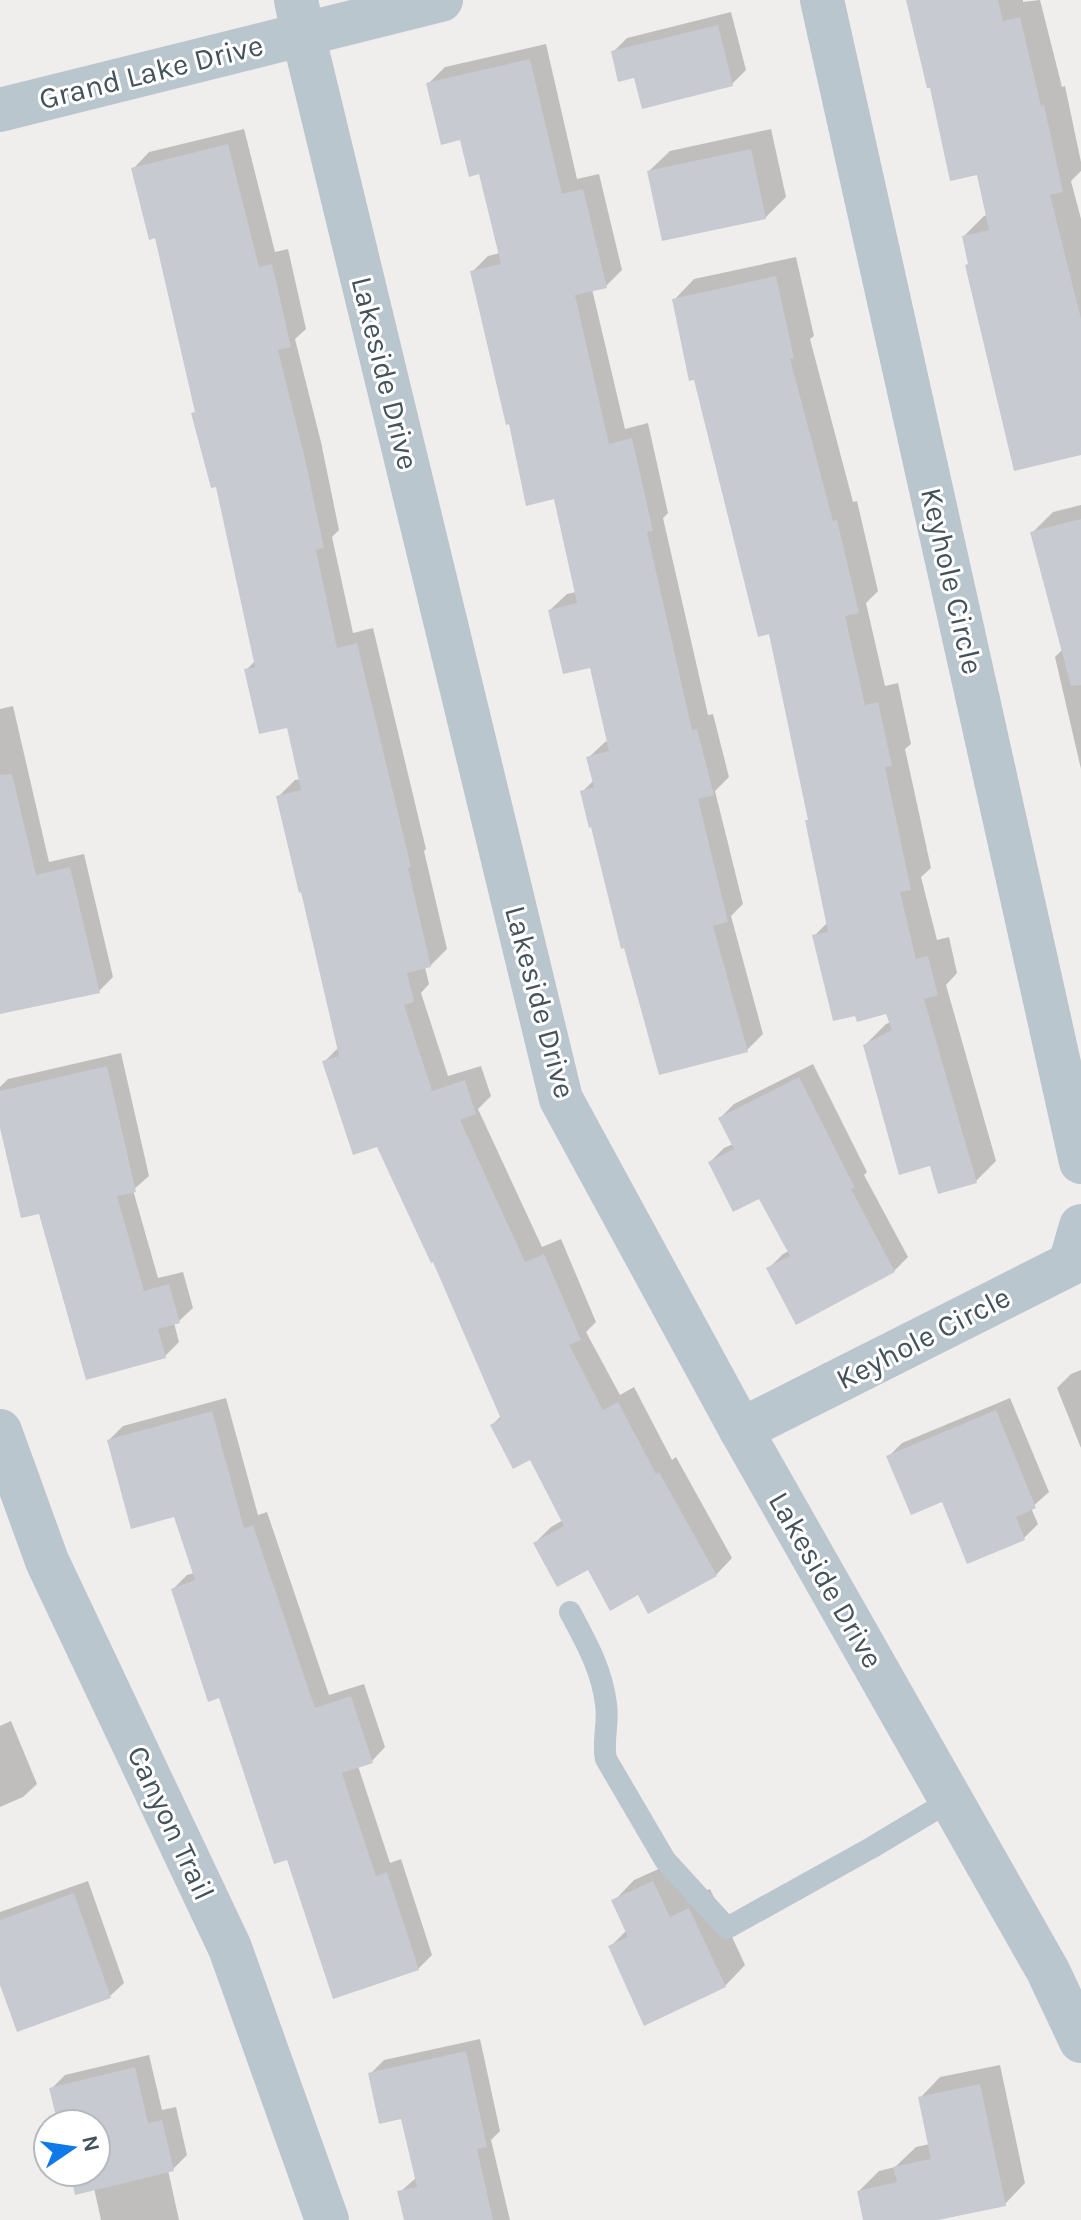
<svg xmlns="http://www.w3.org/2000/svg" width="1081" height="2220" font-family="Karla,sans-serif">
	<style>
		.shadow { fill: #0003 }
		.building { fill: #c7cad0 }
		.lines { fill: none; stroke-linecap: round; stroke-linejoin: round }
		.lane { stroke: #bac6ce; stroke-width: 22 }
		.street { stroke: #bac6ce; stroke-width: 44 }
		.labels { text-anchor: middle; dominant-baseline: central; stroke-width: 6; stroke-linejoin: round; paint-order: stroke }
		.street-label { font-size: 30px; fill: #44525c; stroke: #fff }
	</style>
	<rect width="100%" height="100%" fill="#f0eded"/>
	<g class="shadow">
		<path d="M908,0H1023V2L1040,0L1062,87L1065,86L1081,162V171L1071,181L1081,219V453L970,263L964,236L984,216L988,215L979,173L931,85Z"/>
		<path d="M731,12L746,70L732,84L636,76L613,52L627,38Z"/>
		<path d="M546,44L577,179L599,174L622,270L606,286L592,289L625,429L648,423L668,513L663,518L708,715L713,714L729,777L715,791L743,904L731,916L763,1034L747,1050L582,792L594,780L588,758L605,742L609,741L591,665L550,610L567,594L576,592L556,497L510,422L472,272L488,256L500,253L481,172L429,83L445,67Z"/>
		<path d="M244,129L275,252L288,249L306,329L295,339L321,442L339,530L332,537L353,633L373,628L426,849L424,851L447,949L430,966L425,967L429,984L421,993L448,1076L481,1066L491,1096L478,1109L542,1247L561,1239L596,1322L586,1332L620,1395L634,1387L672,1460L676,1457L732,1558L716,1575L639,1593L535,1543L551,1527L563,1520L531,1458L492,1425L501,1416L434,1259L378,1144L324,1062L339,1047L279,796L295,780L301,779L289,726L246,670L255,661L217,485L197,410L156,236L133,169L149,152Z"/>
		<path d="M771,129L786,197L765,218L649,171L670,151Z"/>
		<path d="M796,257L814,336L810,339L853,502L857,501L878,591L866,603L885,686L898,683L911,744L905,749L931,868L921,877L937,940L949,937L957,973L946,985L996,1161L976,1181L931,1164L865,1045L886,1024L891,1022L888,1012L814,936L828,922L807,821L810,818L770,632L674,300L694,279Z"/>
		<path d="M1081,505V769L1055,657L1063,649L1032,533L1053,512Z"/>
		<path d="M13,706L49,862L84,854L113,977L99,991L0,1012V709Z"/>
		<path d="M121,1053L149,1176L133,1190L158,1278L183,1272L193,1308L179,1321L174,1323L179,1342L165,1356L40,1212L0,1119V1087L8,1079Z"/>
		<path d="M813,1064L867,1172L864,1175L908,1257L894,1271L769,1268L783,1254L789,1251L760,1196L710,1162L724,1148L733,1144L720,1118L734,1104Z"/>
		<path d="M1081,1370V1448L1057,1388L1071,1374Z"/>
		<path d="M226,1398L258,1515L267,1512L329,1695L364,1684L385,1747L372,1761L358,1766L390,1863L401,1859L432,1955L418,1969L289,1857L173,1589L187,1575L194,1573L175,1515L109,1440L123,1426Z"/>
		<path d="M1010,1398L1049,1492L1031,1508L1038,1524L1024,1538L943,1499L888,1457L902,1443Z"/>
		<path d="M11,1721L37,1784L23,1797L0,1807V1726Z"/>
		<path d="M674,1862L691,1898L710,1889L745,1965L725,1986L610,1947L627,1930L614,1901L634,1880Z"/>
		<path d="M88,1881L124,1983L110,1996L0,1979V1912Z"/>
		<path d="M480,2039L500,2131L491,2140L510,2220H406L400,2192L417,2177L403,2116L370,2074L384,2060Z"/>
		<path d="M149,2055L162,2110L176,2107L187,2155L173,2169L168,2170L179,2220H101L94,2188L72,2172H96V2124H60L51,2089L65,2075Z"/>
		<path d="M1000,2065L1025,2183L1005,2204L933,2220H865L859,2191L879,2171L895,2167L916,2147L930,2144L920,2098L940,2077Z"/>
	</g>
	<g class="building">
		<path d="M906,0H998L1003,21L1020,17L1041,106L1044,105L1063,192L1050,195L1081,319V455L1014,471L965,265L968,264L962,236L989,230L977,175L950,181L930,88H927Z"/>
		<path d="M718,25L733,86L642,109L634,78L618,82L611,51Z"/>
		<path d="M530,59L562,194L583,189L607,288L575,295L609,444L632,438L653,531L647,532L692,730L697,729L714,795L698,799L728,922L713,926L748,1052L659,1075L624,948L621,949L591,827L589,828L580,791L594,787L586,757L609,751L590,668L563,674L548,610L577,603L554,499L526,506L509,424L506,425L470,271L501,264L479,174L469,177L460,140L441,145L426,83Z"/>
		<path d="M228,144L259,267L272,264L291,347L278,350L305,459L324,548L316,550L337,648L357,643L411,867L408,868L431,967L407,973L414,1002L404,1005L432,1091L465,1080L476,1114L460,1120L525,1262L544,1254L581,1340L569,1345L603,1410L618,1402L656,1474L659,1472L717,1576L648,1614L638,1595L610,1611L588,1570L557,1587L533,1543L564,1526L530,1460L513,1469L490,1425L501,1419L433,1262L431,1263L377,1147L353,1155L322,1061L339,1056L301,892L299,893L276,796L301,790L287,728L259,734L244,669L255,667L216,487L211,488L191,413L195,412L155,238L149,240L131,168Z"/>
		<path d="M751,149L766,219L662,241L647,171Z"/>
		<path d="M776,276L794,358L790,359L833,521L837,520L859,613L845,616L865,705L878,702L892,766L885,767L911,890L900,892L916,959L928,956L938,995L924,999L977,1183L938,1194L930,1166L899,1175L863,1045L892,1030L886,1014L857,1022L855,1016L833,1021L812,935L828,932L805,820H808L769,634L758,637L694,380L689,381L672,299Z"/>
		<path d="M1081,519V685L1071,686L1030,532Z"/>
		<path d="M12,774L36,875L70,867L100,993L0,1014V775Z"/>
		<path d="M107,1066L136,1192L117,1196L144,1291L169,1284L180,1323L158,1329L166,1358L86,1380L39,1214L21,1218L0,1128V1091Z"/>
		<path d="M799,1077L855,1188L851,1189L895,1272L796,1325L766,1268L790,1256L759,1199L733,1212L708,1162L734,1149L718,1118Z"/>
		<path d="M996,1410L1036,1508L1016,1517L1025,1540L967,1564L942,1502L911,1515L886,1456Z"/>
		<path d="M212,1411L244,1528L253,1525L315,1708L351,1696L373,1763L342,1773L376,1876L387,1872L419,1970L333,1999L287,1860L274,1864L219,1698L208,1702L171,1589L195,1580L174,1517L131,1529L107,1440Z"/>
		<path d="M653,1881L670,1917L689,1908L726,1987L644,2026L608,1946L628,1937L611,1900Z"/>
		<path d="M74,1893L111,1998L17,2032L0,1985V1920Z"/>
		<path d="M466,2051L487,2147L477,2149L493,2220H404L397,2191L417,2187L401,2119L379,2124L368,2073Z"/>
		<path d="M135,2067L148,2123L162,2120L174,2171L75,2195L70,2172H96V2124H58L49,2088Z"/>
		<path d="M980,2084L1006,2206L938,2220H863L857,2191L897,2182L893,2167L931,2159L918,2097Z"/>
	</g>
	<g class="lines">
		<path class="lane" d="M570,1612C586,1642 602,1670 606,1704C609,1723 602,1742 606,1759L665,1860L727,1928L871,1848L951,1800"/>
		<g class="street">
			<path d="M296,0L303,34L561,1099L741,1430L1048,1971L1081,2041"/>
			<path d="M822,0L1081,1162"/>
			<path d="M0,110L441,0"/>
			<path d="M741,1430L1070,1264L1081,1226"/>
			<path d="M0,1431L47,1561L230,1948L327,2220"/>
		</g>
	</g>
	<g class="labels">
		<g class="street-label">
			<text transform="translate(151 72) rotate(-14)">Grand Lake Drive</text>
			<text transform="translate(385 373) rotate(76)">Lakeside Drive</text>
			<text transform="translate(952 581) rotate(77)">Keyhole Circle</text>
			<text transform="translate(540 1002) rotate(75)">Lakeside Drive</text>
			<text transform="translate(923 1338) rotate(-27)">Keyhole Circle</text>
			<text transform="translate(826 1580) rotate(60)">Lakeside Drive</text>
			<text transform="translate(171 1823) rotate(65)">Canyon Trail</text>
		</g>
	</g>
	<g transform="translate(72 2148) rotate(77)"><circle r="38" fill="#ffffff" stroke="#b4babe" stroke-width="2"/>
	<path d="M0-6L14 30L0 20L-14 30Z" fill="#0f79e9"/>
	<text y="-12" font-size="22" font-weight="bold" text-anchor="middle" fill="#44525c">N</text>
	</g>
</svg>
